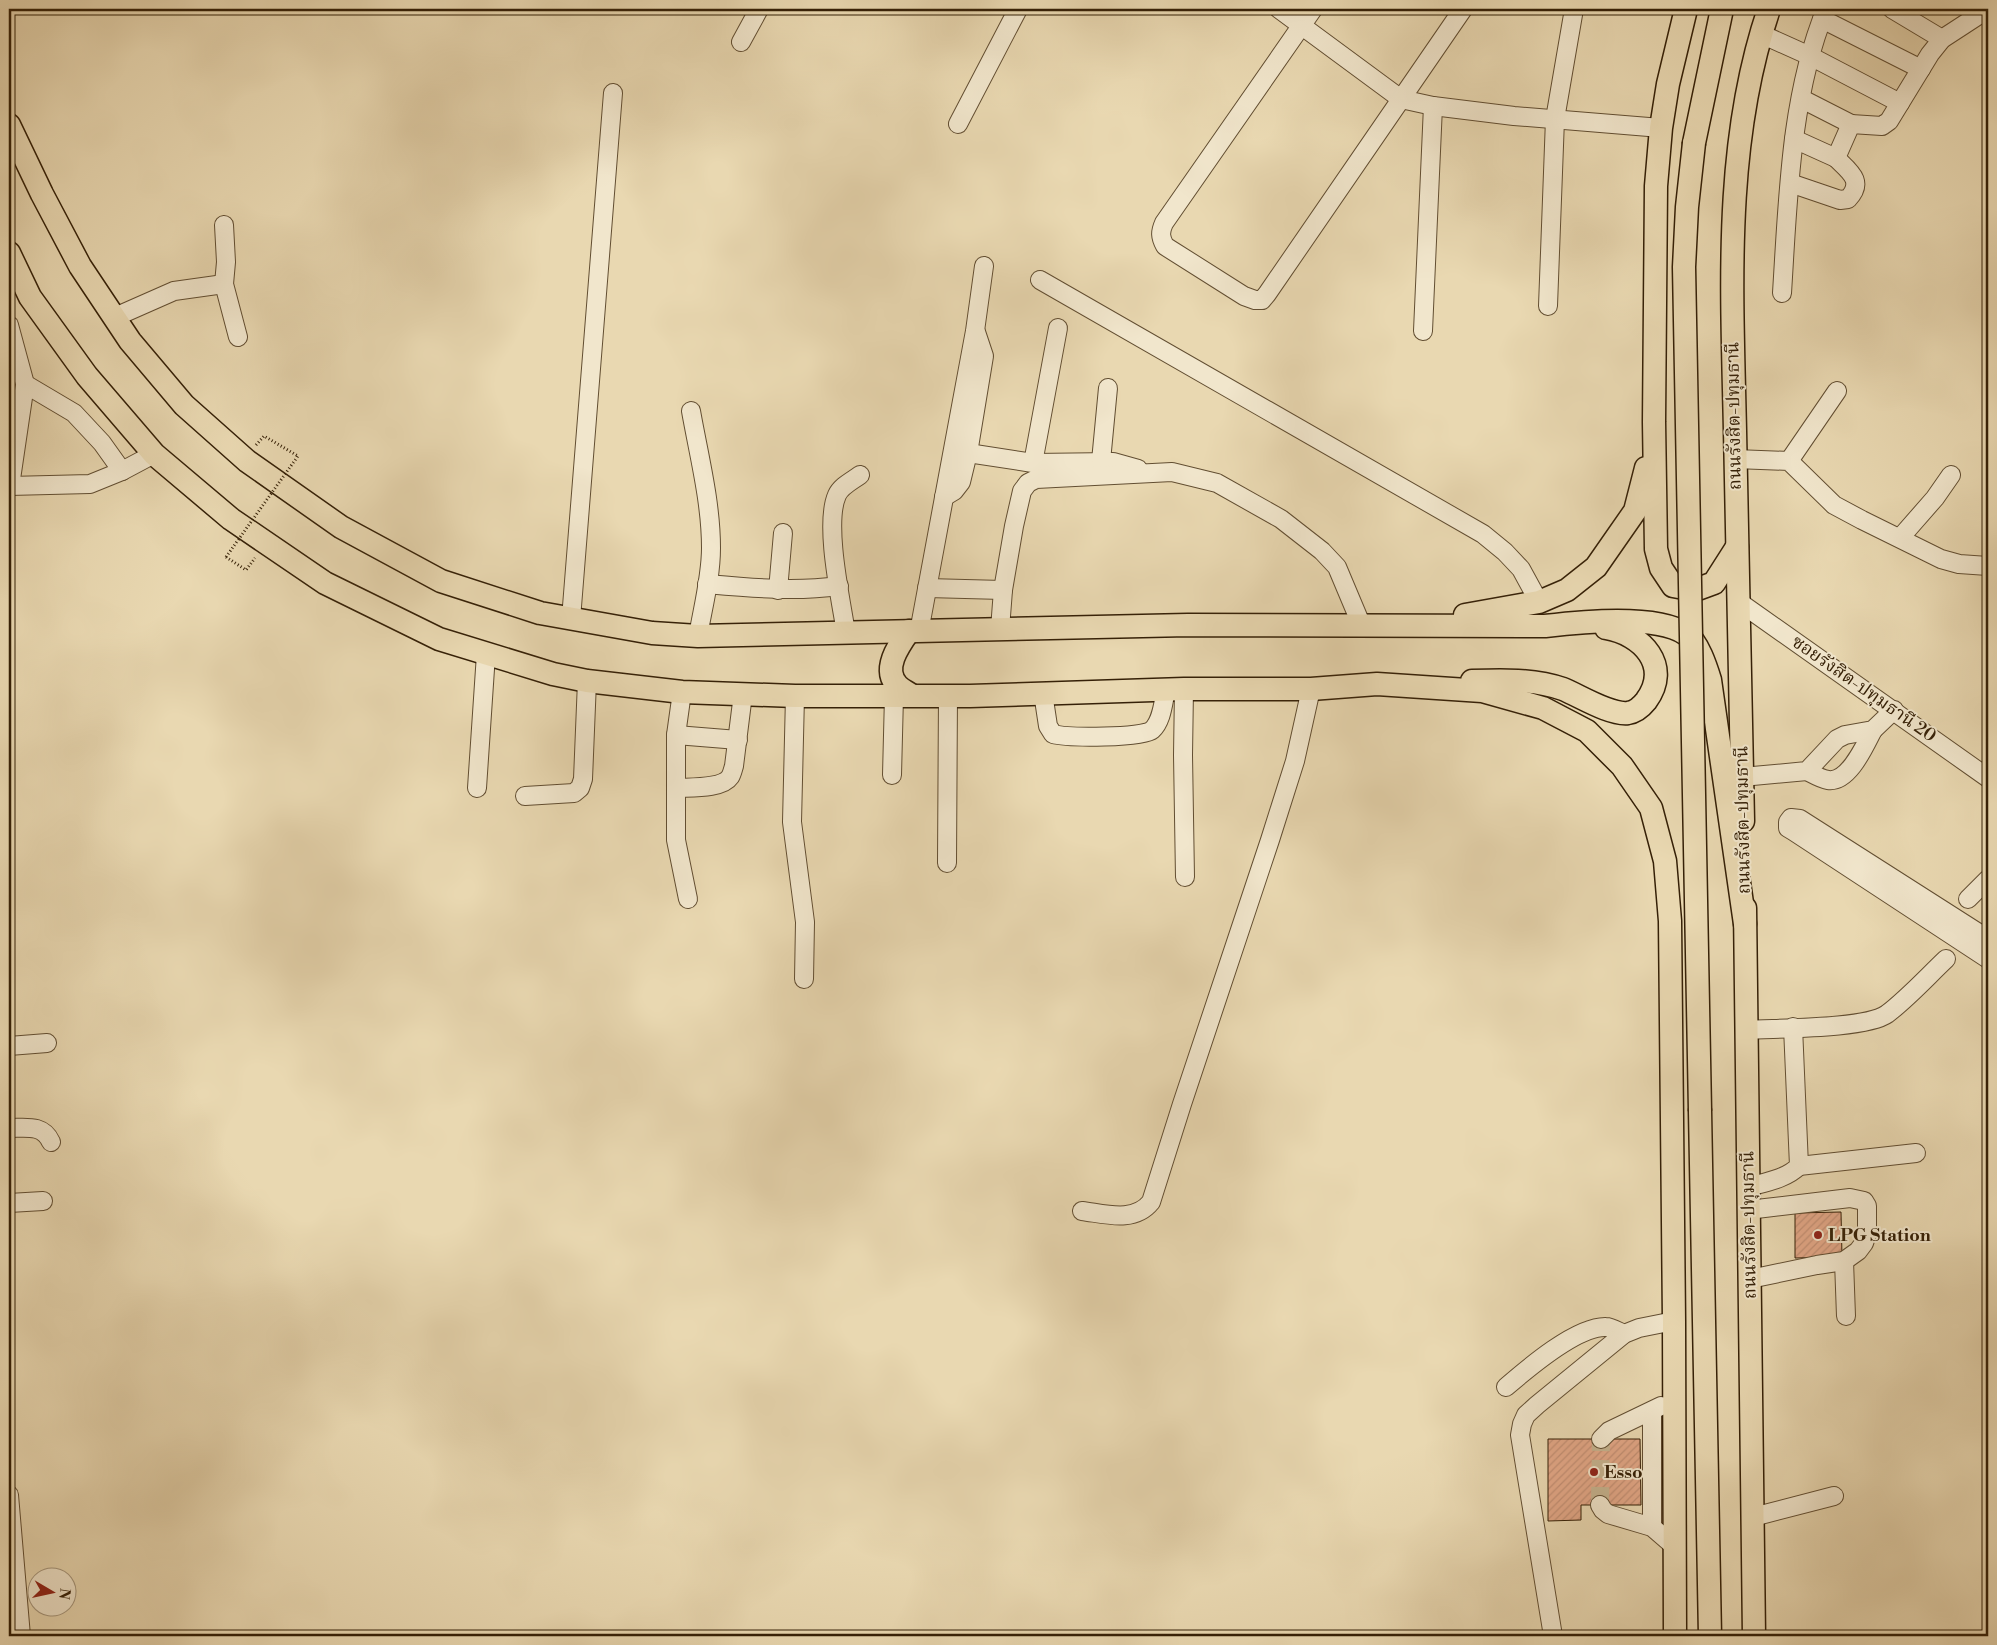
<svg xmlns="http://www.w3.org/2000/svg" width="1997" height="1645" font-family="'Libre Bodoni','Noto Serif Thai',serif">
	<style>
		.building { fill: url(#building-hatch); stroke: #352007 }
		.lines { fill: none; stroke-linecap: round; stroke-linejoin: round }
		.minor-tunnel { stroke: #c5b38f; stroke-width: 18; stroke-dasharray: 18 9; stroke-linecap: butt }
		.minor-casing { stroke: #624e32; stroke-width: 20 }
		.major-casing { stroke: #352007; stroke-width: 25 }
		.path { stroke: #352007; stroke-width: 3; stroke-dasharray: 1 2.5; stroke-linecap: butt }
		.minor { stroke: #f1e6cc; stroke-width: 18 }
		.major { stroke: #e9d8b1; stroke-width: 22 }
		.major-bridge-casing { stroke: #352007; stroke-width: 25; stroke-linecap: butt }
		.path-bridge { stroke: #352007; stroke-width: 3; stroke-dasharray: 1 2.5; stroke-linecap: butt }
		.major-bridge { stroke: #e9d8b1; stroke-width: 22 }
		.poi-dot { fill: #8f2418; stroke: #f1e6cc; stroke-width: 2 }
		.labels { text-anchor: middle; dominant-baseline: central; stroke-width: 4; stroke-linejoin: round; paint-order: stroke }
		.street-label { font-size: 18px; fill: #352007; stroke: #f1e6cc }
		.poi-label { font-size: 18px; font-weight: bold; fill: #352007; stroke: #f1e6cc; text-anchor: start }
	</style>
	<defs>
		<pattern id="building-hatch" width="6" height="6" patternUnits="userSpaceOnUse" patternTransform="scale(1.25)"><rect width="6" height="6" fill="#e2a787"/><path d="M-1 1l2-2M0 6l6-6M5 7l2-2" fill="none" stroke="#c28f73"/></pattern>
	</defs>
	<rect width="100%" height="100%" fill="#e9d8b1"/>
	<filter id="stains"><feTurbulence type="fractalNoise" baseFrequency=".004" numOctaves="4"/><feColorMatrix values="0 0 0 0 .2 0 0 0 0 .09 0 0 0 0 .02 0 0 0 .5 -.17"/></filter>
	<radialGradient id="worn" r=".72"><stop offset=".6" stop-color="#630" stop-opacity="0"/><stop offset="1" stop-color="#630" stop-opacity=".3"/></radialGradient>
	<g class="building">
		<path d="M1841,1212L1842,1257L1795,1258V1213Z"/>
		<path d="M1548,1439H1640L1641,1505H1581V1520L1548,1521Z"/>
	</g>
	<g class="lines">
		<path class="minor-tunnel" d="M1600,1505L1601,1439"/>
		<defs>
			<g id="minor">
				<path d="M1279,9L1401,99L1433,106L1514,116L1661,128"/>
				<path d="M1313,9L1164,223C1160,232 1160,237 1165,246L1244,296L1255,300H1262L1267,294L1463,9"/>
				<path d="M1892,9L1942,39"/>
				<path d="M1822,19L1921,69"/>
				<path d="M1761,34L1810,56L1900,103"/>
				<path d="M741,42L759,9"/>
				<path d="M1802,99L1851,124"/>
				<path d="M958,124L1018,9"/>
				<path d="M1794,139L1836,158"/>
				<path d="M1790,183L1840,200L1848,199C1865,181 1849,171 1836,158L1851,124L1882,126L1889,121L1930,54L1942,39L1988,9"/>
				<path d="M224,225L226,262L224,284L238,337"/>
				<path d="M1040,280L1483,534L1505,552L1521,569L1539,602"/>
				<path d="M1782,293C1788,200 1790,96 1826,9"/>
				<path d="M1548,306L1555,119L1574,9"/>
				<path d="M115,317L174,291L224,284"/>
				<path d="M9,325L25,384L10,486"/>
				<path d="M1423,331L1433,106"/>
				<path d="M25,384L74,413L102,443L122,471"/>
				<path d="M691,411C699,456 711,502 711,548C711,577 703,607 698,636"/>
				<path d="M968,453L1033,463L1113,462L1138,469"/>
				<path d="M1735,459L1789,461L1834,505L1862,520L1941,559L1959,564L1988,566"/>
				<path d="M1101,461L1108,388"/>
				<path d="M1789,461L1837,391"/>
				<path d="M1033,463L1058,328"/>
				<path d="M9,486L90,484L122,471L154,454"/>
				<path d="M944,497L954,491L961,482L968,453L984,356L976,332"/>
				<path d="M1900,538L1935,498L1951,475"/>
				<path d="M707,584C752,588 795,592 839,586"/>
				<path d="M927,588L1003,590"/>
				<path d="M778,590L783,533"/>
				<path d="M1739,602L1988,778"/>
				<path d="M571,619L613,93"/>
				<path d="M1000,629L1003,590L1014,526L1022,491L1028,483L1036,479L1172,472L1217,483L1281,519L1322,551L1337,567L1361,624"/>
				<path d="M919,632L975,331L984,266"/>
				<path d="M846,633C841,600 824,524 837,495C841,486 852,481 860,475"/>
				<path d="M1184,689L1183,755L1185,877"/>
				<path d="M682,692L676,735V788C690,787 722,789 730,777C732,774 733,769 734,766L743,694"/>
				<path d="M1043,693L1048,726L1053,734C1067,738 1143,738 1152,730C1162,721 1163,703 1166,690"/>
				<path d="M795,696L792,822L805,922L804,979"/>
				<path d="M676,735L738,740"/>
				<path d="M1807,771C1813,774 1821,779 1828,780C1849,783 1865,745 1873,730"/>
				<path d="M892,775L894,696"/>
				<path d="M1742,777L1807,771L1837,739L1845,735L1873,730L1894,710"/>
				<path d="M477,788L486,654"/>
				<path d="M676,788V840L688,899"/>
				<path d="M525,796L574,793L580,788L583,779L587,681"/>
				<path d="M947,863L948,695"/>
				<path d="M1968,899L1988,879"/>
				<path d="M1988,939L1800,819L1791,818L1788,822V828L1793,831L1988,959"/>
				<path d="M1747,1030C1777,1028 1866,1029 1887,1014C1908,998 1927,977 1946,959"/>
				<path d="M9,1046L47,1043"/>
				<path d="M9,1128C26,1128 43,1124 51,1142"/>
				<path d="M1799,1166L1916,1153"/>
				<path d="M1748,1187C1766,1182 1786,1179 1799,1166L1793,1027"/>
				<path d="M9,1203L43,1201"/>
				<path d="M1748,1210L1850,1198L1864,1201L1867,1206V1234L1864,1243L1858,1251L1844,1261L1817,1265L1750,1279"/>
				<path d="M1082,1211C1106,1214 1134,1223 1151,1202L1182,1104L1270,840L1295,761L1311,689"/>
				<path d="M1844,1261L1846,1316"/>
				<path d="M1506,1387C1528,1368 1577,1326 1606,1327C1612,1327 1619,1332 1624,1334"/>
				<path d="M1652,1411V1527"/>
				<path d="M1601,1439L1609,1431L1661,1406"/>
				<path d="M9,1495L21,1636"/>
				<path d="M1600,1505L1603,1510L1608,1514L1652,1527L1674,1546"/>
				<path d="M1753,1517L1834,1496"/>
				<path d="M1553,1636L1520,1435L1522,1424L1526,1415L1537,1405L1624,1334L1639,1328L1674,1321"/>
			</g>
			<g id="major">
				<path d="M1686,9L1668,84L1661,128L1656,186L1654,422L1656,549L1661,568L1673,586L1695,590L1714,583L1737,547"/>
				<path d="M9,125L42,194L80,266L130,341L184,405L247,461L341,527L441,581L540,613L652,633L698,636L1188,625L1545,626C1580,622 1656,614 1686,634C1698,642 1706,667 1710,680L1745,924"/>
				<path d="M1694,143L1722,9"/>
				<path d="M9,253L30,297L87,376L154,454L231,519L325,583L439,639L553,674L587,681L682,692L795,696H970L1184,689H1311L1377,684L1482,691L1543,708L1587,731L1622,766L1651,808L1665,861L1670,921L1674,1321L1675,1636"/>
				<path d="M1465,615L1539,602L1567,590L1596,567L1635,511L1646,468"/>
				<path d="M909,631C899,645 881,670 898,686C902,690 907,692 911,695"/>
				<path d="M1472,681C1502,680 1534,679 1563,689C1580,696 1610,715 1628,713C1635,712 1642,706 1646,701C1672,666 1642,634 1606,628"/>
				<path d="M1743,821C1740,691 1737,561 1735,431C1732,290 1723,144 1769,9"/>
				<path d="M1745,908L1754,1636"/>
				<path d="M1700,1111L1710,1636"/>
			</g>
		</defs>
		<use href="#minor" class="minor-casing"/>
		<use href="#major" class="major-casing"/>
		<g class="path">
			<path d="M256,445L264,436L298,456"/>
			<path d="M226,557L246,570L255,558"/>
		</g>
		<use href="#minor" class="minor"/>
		<use href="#major" class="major"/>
		<defs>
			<path id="major-bridge" d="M1694,143L1687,207L1684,267L1700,1111"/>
		</defs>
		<use href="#major-bridge" class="major-bridge-casing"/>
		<path class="path-bridge" d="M226,557L298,456"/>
		<use href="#major-bridge" class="major-bridge"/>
	</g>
	<g class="poi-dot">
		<circle cx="1818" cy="1235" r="5"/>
		<circle cx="1594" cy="1472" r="5"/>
	</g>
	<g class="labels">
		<g class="street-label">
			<text transform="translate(1734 416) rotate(-91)">ถนนรังสิต-ปทุมธานี</text>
			<text transform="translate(1864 689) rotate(35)">ซอยรังสิต-ปทุมธานี 20</text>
			<text transform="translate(1743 820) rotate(-91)">ถนนรังสิต-ปทุมธานี</text>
			<text transform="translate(1749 1225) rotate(-91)">ถนนรังสิต-ปทุมธานี</text>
		</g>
		<g class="poi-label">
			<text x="1828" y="1235">LPG Station</text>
			<text x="1604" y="1472">Esso</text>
		</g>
	</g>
	<rect width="1997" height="1645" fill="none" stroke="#e9d8b1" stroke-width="30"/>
	<rect x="10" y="10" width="1977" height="1625" fill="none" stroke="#352007" stroke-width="2.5"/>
	<rect x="15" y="15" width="1967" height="1615" fill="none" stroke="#352007"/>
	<g transform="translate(52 1592) rotate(99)"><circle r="24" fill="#f1e6cc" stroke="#a6977d"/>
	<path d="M0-4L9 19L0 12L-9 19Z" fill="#8f2418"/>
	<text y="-8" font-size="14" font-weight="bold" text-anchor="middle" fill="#352007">N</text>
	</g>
	<rect width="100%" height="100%" filter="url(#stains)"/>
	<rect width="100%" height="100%" fill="url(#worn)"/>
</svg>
